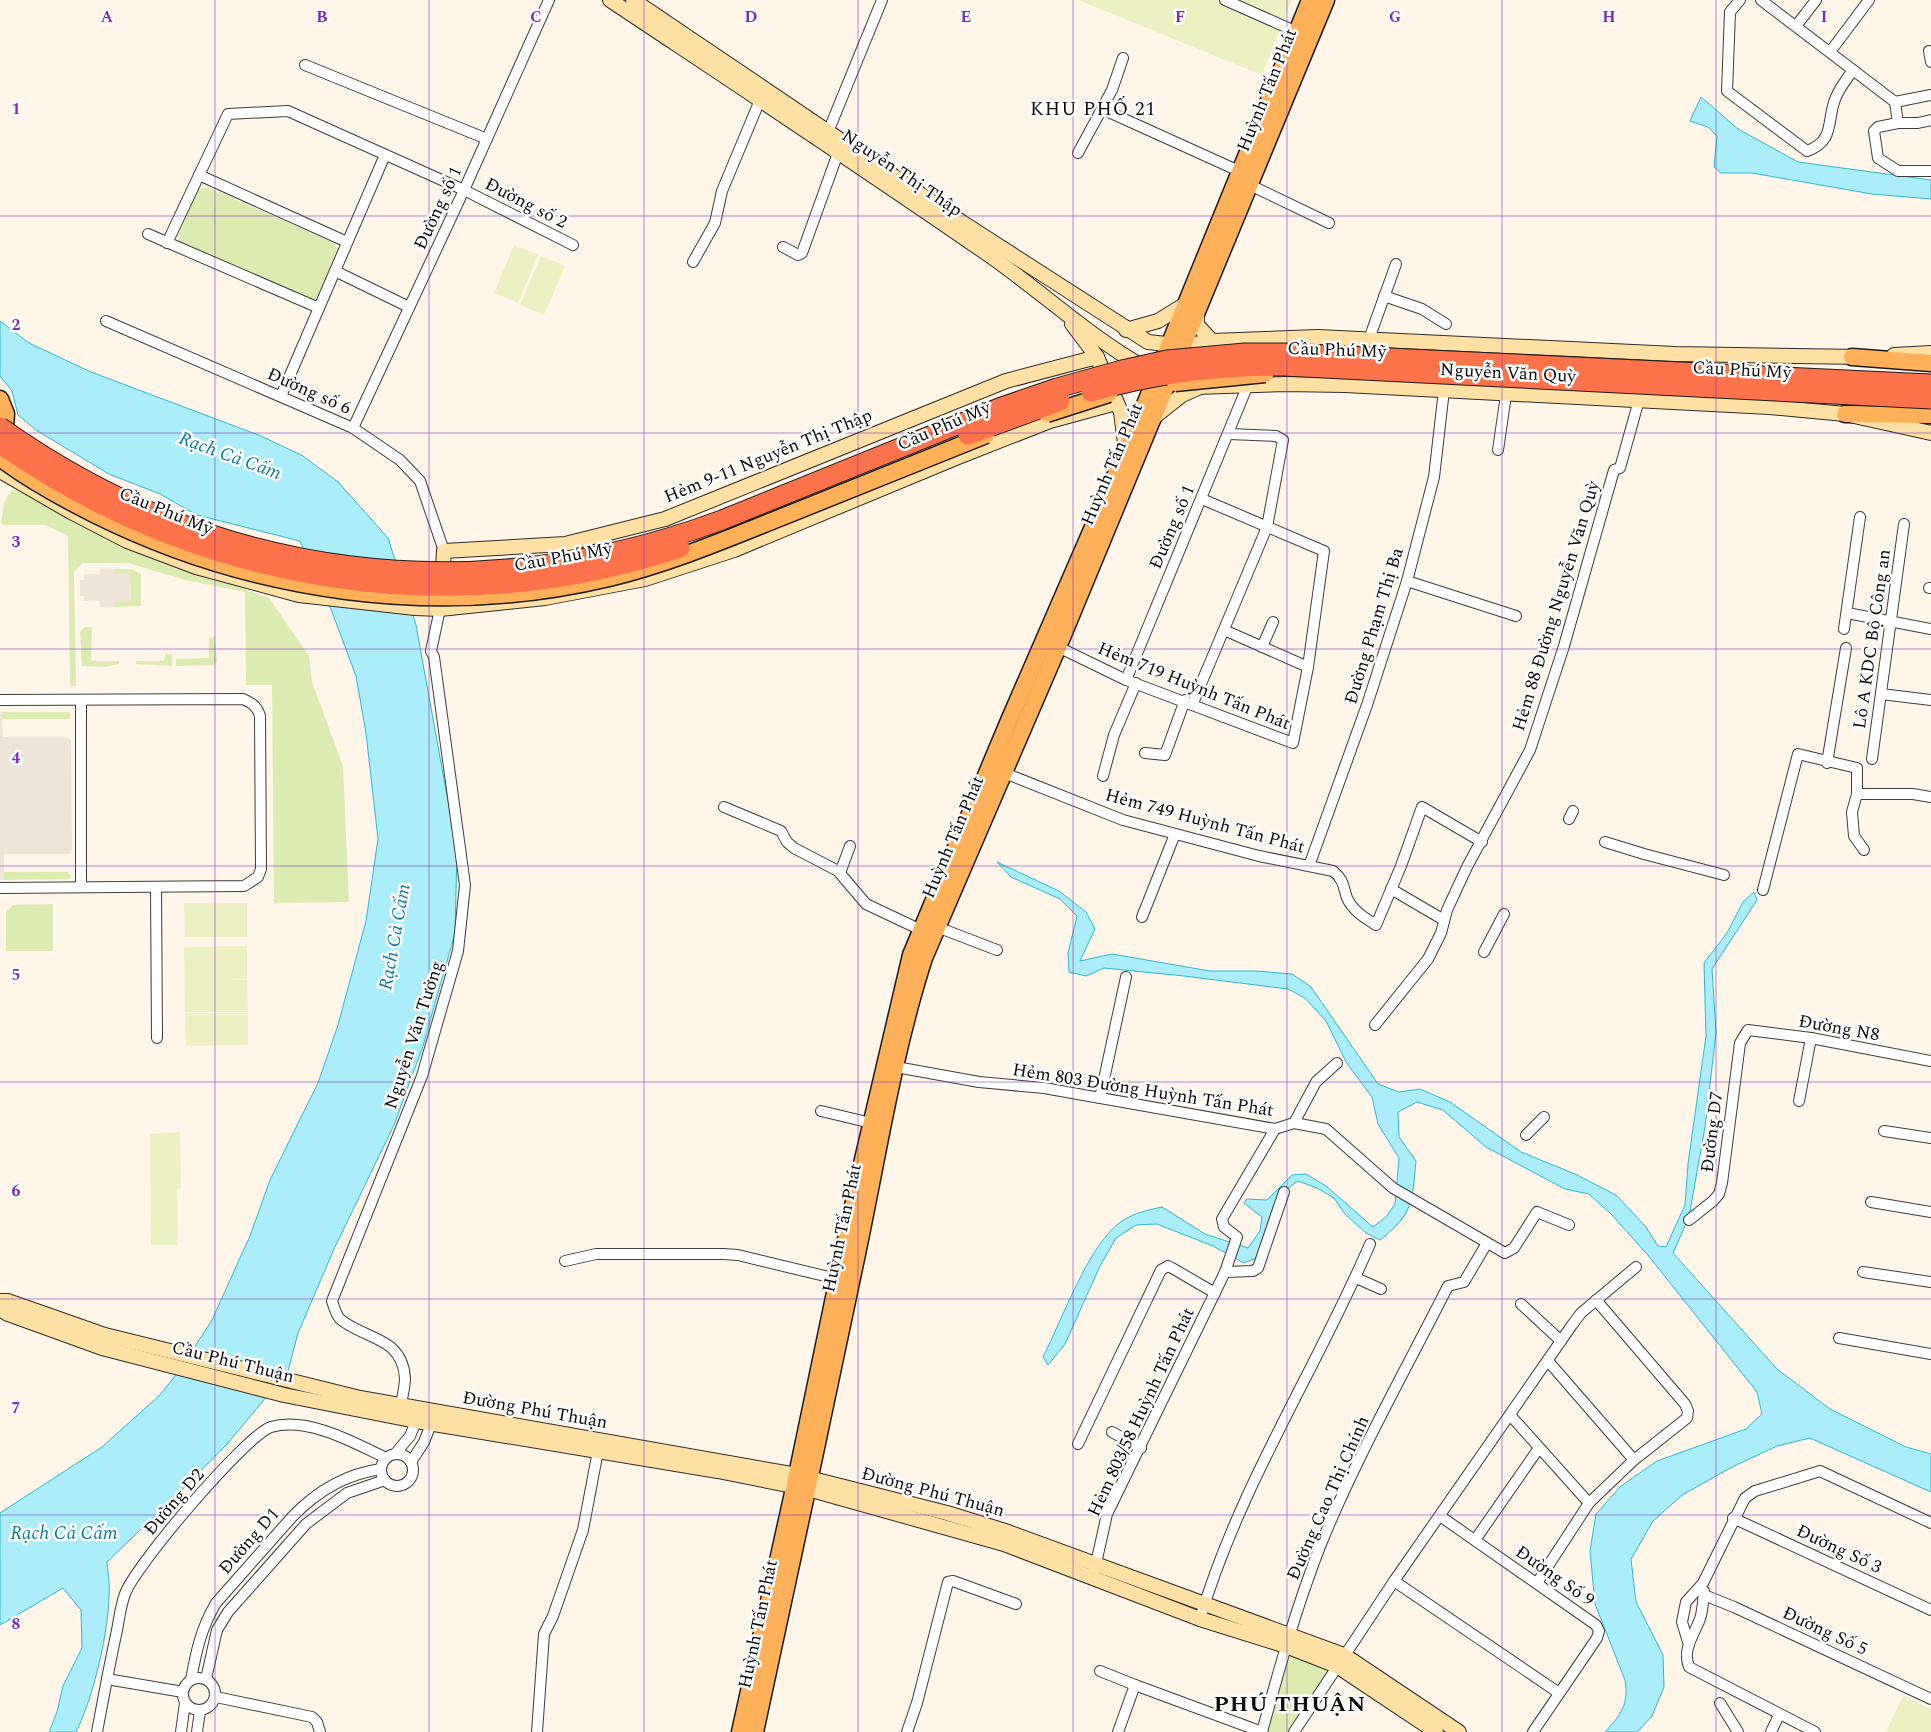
<svg xmlns="http://www.w3.org/2000/svg" width="1931" height="1732" font-family="Spectral,serif">
	<style>
		.green { fill: #dcebb1 }
		.pitch { fill: #ecf1c3 }
		.plaza { fill: #eee4d9 }
		.water { fill: #abeef9; stroke: #2eb8d4 }
		.lines { fill: none; stroke-linecap: round; stroke-linejoin: round }
		.street-casing { stroke: #3e3e3e; stroke-width: 12 }
		.secondary-casing { stroke: #2d2d2d; stroke-width: 16 }
		.primary-casing { stroke: #1c1c1c; stroke-width: 19 }
		.street { stroke: #fff; stroke-width: 10 }
		.secondary { stroke: #ffe0a4; stroke-width: 14 }
		.primary { stroke: #ffb059; stroke-width: 16 }
		.primary-bridge-casing { stroke: #1c1c1c; stroke-width: 19; stroke-linecap: butt }
		.highway-bridge-casing { stroke: #1c1c1c; stroke-width: 21; stroke-linecap: butt }
		.primary-bridge { stroke: #ffb059; stroke-width: 16 }
		.highway-bridge { stroke: #fc724a; stroke-width: 19 }
		.grid { fill: none; stroke: #7b2cbf; stroke-width: 1; stroke-opacity: 0.55 }
		.labels { text-anchor: middle; dominant-baseline: central; stroke-width: 5; stroke-linejoin: round; paint-order: stroke }
		.street-label { font-size: 18px; fill: #0b0b0b; stroke: #fff }
		.neighbourhood-label { font-size: 19px; letter-spacing: 1px; fill: #0b0b0b; stroke: #fff }
		.water-label { font-size: 19px; font-style: italic; fill: #0f7e9b; stroke: #fff }
		.district-label { font-size: 22px; font-weight: bold; letter-spacing: 1px; fill: #0b0b0b; stroke: #fff }
		.grid-label { font-size: 16px; text-anchor: middle; font-weight: bold; fill: #7b2cbf; stroke: #fff; stroke-width: 5; stroke-linejoin: round; paint-order: stroke }
	</style>
	<rect width="100%" height="100%" fill="#fff6e9"/>
	<g class="green">
		<path d="M202,188H210L334,243L337,248V254L319,297L311,301L179,243L178,233L197,191Z"/>
		<path d="M12,490L26,492L246,586V590L269,598L309,656L312,682L343,766L349,902L274,903L272,685H246L245,592L185,580L128,563H83L74,572L76,686H70L68,536L46,525H1L4,502Z"/>
		<path d="M115,569H131L141,574V606L115,607V601L131,600L130,574H115Z"/>
		<path d="M85,627H92L91,661H119V664L104,667L82,666L80,632Z"/>
		<path d="M215,637L217,661L215,665L176,666V659L209,658V638Z"/>
		<path d="M165,654H172V666L136,664V661H164Z"/>
		<path d="M2,712H69L71,717L69,719H2Z"/>
		<path d="M4,872H68L71,877L68,879L4,880Z"/>
		<path d="M53,904V951H6V912L13,905Z"/>
		<path d="M1290,1652L1328,1666V1673L1288,1732H1266Z"/>
	</g>
	<g class="pitch">
		<path d="M1078,0H1292L1262,75Z"/>
		<path d="M514,245L538,255L518,303L494,293Z"/>
		<path d="M541,256L565,266L544,315L520,305Z"/>
		<path d="M184,903H247V937H185Z"/>
		<path d="M247,946V979H222L247,980L248,1012H185L184,947Z"/>
		<path d="M185,1013H248V1045L186,1046Z"/>
		<path d="M180,1132L181,1188L177,1189L178,1245H151L150,1134Z"/>
		<path d="M1903,1696L1931,1709V1732H1886Z"/>
	</g>
	<g class="plaza">
		<path d="M100,569H115V574L130,573L131,601H115V607H100L99,601H84V596H80V580H84V574H100Z"/>
		<path d="M0,712H2L3,737H64L71,740L72,849L69,854H4V880H0Z"/>
	</g>
	<g class="water">
		<path d="M1701,97L1738,129L1798,162L1931,180V199L1872,194L1752,173H1721L1714,167L1717,136L1708,127L1690,121Z"/>
		<path d="M0,321L29,343L91,372L261,436L303,456L338,482L388,538L416,625L457,851L455,933L423,1046L394,1125L334,1249L298,1333L288,1371L227,1444L187,1485L107,1562C108,1573 110,1585 109,1597C108,1635 93,1698 76,1732H49L57,1712L63,1686L82,1648L81,1610L63,1588L0,1625V1513L102,1447L160,1395L175,1376L211,1322L250,1236L270,1180L318,1083L338,1025L366,921L378,839L366,733L356,676L331,609L300,541L197,515L160,494L109,474L36,430L18,415L12,391L0,376Z"/>
		<path d="M997,862L1059,891L1086,912L1095,929L1080,961L1112,954L1210,971H1256L1292,974L1311,987L1378,1084L1399,1092L1420,1089L1450,1102L1521,1152L1575,1174L1616,1195L1646,1227L1658,1246L1666,1247L1685,1205L1688,1164L1706,1036L1704,963L1727,933L1743,902L1754,892L1757,900L1712,969L1716,1033L1705,1127L1689,1217L1673,1253L1777,1369L1830,1409L1906,1447L1931,1454V1492L1810,1438L1777,1446L1734,1466L1682,1495L1653,1521L1631,1559L1636,1602L1663,1655L1664,1687L1652,1716L1637,1732H1605C1621,1715 1629,1704 1625,1680L1595,1604L1590,1551L1596,1514L1621,1486L1657,1461L1746,1429L1762,1414L1757,1392L1647,1254L1612,1215L1589,1194L1565,1189L1486,1147L1443,1110L1417,1102L1398,1112L1399,1137L1416,1161C1412,1202 1414,1213 1380,1240L1366,1233L1345,1214L1334,1198L1317,1188L1298,1181L1285,1190L1273,1206L1261,1256L1244,1263L1213,1246L1157,1224L1136,1225L1116,1238L1100,1266L1065,1344L1048,1365L1043,1357C1062,1320 1089,1243 1122,1221C1134,1213 1148,1210 1162,1207L1205,1234L1248,1248L1260,1231L1262,1217L1244,1203L1247,1199L1267,1200L1292,1175L1306,1174L1326,1186L1373,1227L1386,1217L1395,1204L1399,1158L1378,1124L1372,1097L1346,1062L1326,1021L1305,998L1288,989L1184,976L1104,968L1086,976L1069,972L1068,953L1077,916L1060,899L1011,877Z"/>
	</g>
	<g class="lines">
		<defs>
			<g id="street">
				<path d="M1225,0L1297,32"/>
				<path d="M1740,0L1730,12L1727,91L1807,151C1836,141 1826,119 1836,97C1840,87 1847,79 1853,70"/>
				<path d="M1761,0L1895,102L1931,95"/>
				<path d="M1796,26L1816,0"/>
				<path d="M1929,51L1931,62"/>
				<path d="M1830,52L1869,0"/>
				<path d="M305,65L487,139"/>
				<path d="M1895,102L1898,123H1918L1931,120"/>
				<path d="M1102,109L1239,171"/>
				<path d="M1898,123L1878,127L1874,131L1878,158L1898,171H1931"/>
				<path d="M828,132L882,0"/>
				<path d="M1078,153L1112,90L1123,58"/>
				<path d="M199,175L347,242"/>
				<path d="M1250,185L1329,223"/>
				<path d="M148,234L319,308"/>
				<path d="M167,243L228,114L288,111L464,190L573,245"/>
				<path d="M783,247L798,255L802,253L838,153"/>
				<path d="M693,262L715,223L722,191L760,100"/>
				<path d="M335,271L409,307"/>
				<path d="M1384,296L1422,309L1446,324"/>
				<path d="M106,321L353,428L400,460L420,481L444,551"/>
				<path d="M1369,339L1396,264"/>
				<path d="M281,396L385,155"/>
				<path d="M353,428L464,190L549,0"/>
				<path d="M1498,450L1506,395"/>
				<path d="M1407,581L1516,616"/>
				<path d="M1929,588H1931"/>
				<path d="M1847,613L1931,629"/>
				<path d="M1844,629L1860,517"/>
				<path d="M1224,630L1308,667"/>
				<path d="M1054,645L1126,680L1293,743L1308,667L1324,551L1202,499"/>
				<path d="M1262,647L1273,622"/>
				<path d="M1126,680L1247,387"/>
				<path d="M1881,694L1931,700"/>
				<path d="M0,700L243,699C252,703 257,706 260,716L261,869L258,877L244,886L0,888"/>
				<path d="M1193,703L1267,527L1283,440L1276,436L1229,434"/>
				<path d="M1145,753L1165,755L1185,700"/>
				<path d="M1872,759L1904,524"/>
				<path d="M1827,763L1846,648"/>
				<path d="M1002,772L1123,820L1259,856L1333,871C1344,880 1343,886 1347,898C1353,911 1365,918 1376,925L1401,866L1422,807L1482,842"/>
				<path d="M1103,776L1114,735L1136,683"/>
				<path d="M1857,794L1852,812L1854,836L1864,850"/>
				<path d="M724,807L781,831L787,842L794,848L838,871L866,904L921,930"/>
				<path d="M1569,819L1573,811"/>
				<path d="M1605,842L1644,854L1724,875"/>
				<path d="M1309,866L1367,705L1407,581L1434,477L1444,390"/>
				<path d="M840,873L850,846"/>
				<path d="M81,887V701"/>
				<path d="M156,887L157,1038"/>
				<path d="M1391,889L1444,920"/>
				<path d="M1763,890L1798,754L1857,768V794H1913L1931,797"/>
				<path d="M1142,917L1175,834"/>
				<path d="M937,927L997,950"/>
				<path d="M1484,952L1504,914"/>
				<path d="M1375,1025L1428,959L1441,933L1447,910L1467,867L1530,750L1564,646L1614,470L1620,468L1639,400"/>
				<path d="M896,1067L979,1082L1044,1088L1275,1129L1294,1123L1326,1129L1393,1188L1505,1253L1514,1248L1537,1212L1569,1225"/>
				<path d="M1100,1098L1126,977"/>
				<path d="M1799,1101L1811,1038"/>
				<path d="M821,1111L871,1123"/>
				<path d="M1294,1123L1316,1082L1337,1063"/>
				<path d="M1884,1131L1931,1138"/>
				<path d="M1526,1135L1544,1117"/>
				<path d="M1871,1202L1931,1212"/>
				<path d="M1689,1220L1713,1201L1719,1194L1722,1183L1740,1043L1748,1030L1811,1038L1931,1061"/>
				<path d="M565,1261L596,1254H723L738,1255L837,1279"/>
				<path d="M1225,1272L1253,1271L1258,1268L1284,1192"/>
				<path d="M1863,1272L1931,1282"/>
				<path d="M1356,1278L1381,1289"/>
				<path d="M1521,1304L1561,1341"/>
				<path d="M1839,1338L1931,1354"/>
				<path d="M1548,1361L1634,1460"/>
				<path d="M401,1405C402,1397 405,1387 405,1378C402,1336 365,1340 340,1319C336,1315 334,1307 332,1301L422,1076L458,951L465,885L434,657L431,651L440,609"/>
				<path d="M1510,1415L1589,1503"/>
				<path d="M1112,1432L1141,1448"/>
				<path d="M1078,1444L1161,1270L1168,1266L1172,1268L1215,1293"/>
				<path d="M395,1454L410,1436L419,1415"/>
				<circle cx="397" cy="1470" r="16"/>
				<path d="M411,1462L424,1442L433,1419"/>
				<path d="M1440,1516L1596,1625L1599,1631L1597,1638L1533,1732"/>
				<path d="M1733,1518L1931,1610"/>
				<path d="M1475,1540L1539,1448"/>
				<path d="M1093,1577L1107,1514L1225,1272L1237,1237L1224,1227L1222,1219L1275,1129"/>
				<path d="M1394,1581L1559,1693"/>
				<path d="M1537,1583L1589,1503L1634,1460L1687,1418L1688,1411L1685,1404L1596,1300"/>
				<path d="M1704,1591C1703,1600 1703,1610 1700,1619C1694,1635 1682,1649 1689,1667L1815,1732"/>
				<path d="M1704,1595L1734,1607L1931,1699"/>
				<path d="M1200,1619C1239,1487 1316,1370 1370,1244"/>
				<path d="M1689,1645L1682,1622L1686,1602L1703,1583L1745,1498L1755,1491L1820,1471L1931,1523"/>
				<path d="M1100,1671L1135,1685"/>
				<circle cx="199" cy="1694" r="16"/>
				<path d="M107,1679L183,1692"/>
				<path d="M206,1679L217,1630L228,1612L306,1524L347,1493L385,1480"/>
				<path d="M191,1680C196,1652 201,1628 216,1603L292,1517C317,1491 345,1474 381,1469"/>
				<path d="M216,1697L312,1717L317,1722L320,1732"/>
				<path d="M1720,1703L1738,1732"/>
				<path d="M97,1732C103,1700 109,1667 116,1635C119,1622 120,1607 125,1594C134,1567 246,1435 271,1427C307,1416 355,1443 386,1458"/>
				<path d="M181,1732L185,1703"/>
				<path d="M197,1732L200,1711"/>
				<path d="M537,1732L544,1634L553,1616L583,1530L598,1451"/>
				<path d="M907,1732L917,1703L948,1582L953,1581L1016,1604"/>
				<path d="M1118,1732L1135,1685L1262,1732"/>
				<path d="M1262,1732C1279,1669 1297,1605 1321,1544C1357,1456 1405,1371 1448,1286L1464,1282L1487,1243"/>
				<path d="M1294,1732L1394,1581L1572,1325L1581,1313L1636,1267"/>
				<path d="M1771,1732L1779,1715"/>
			</g>
			<g id="secondary">
				<path d="M610,0C736,84 862,167 986,253C1040,290 1088,336 1145,368"/>
				<path d="M633,0L963,223L1148,342L1184,346L1212,341L1318,337L1675,354L1863,357"/>
				<path d="M1197,315V325L1212,341"/>
				<path d="M1072,324L1097,357L1121,412L1126,451"/>
				<path d="M1126,330L1158,321L1184,305"/>
				<path d="M1894,355L1931,353"/>
				<path d="M1195,387L1285,384L1345,385L1769,407L1845,414L1931,433"/>
				<path d="M1153,418L1182,395L1198,388"/>
				<path d="M0,471L71,512L127,541L196,567L299,595L415,608L440,609L545,598L645,579L734,550L958,457L1050,421L1116,403"/>
				<path d="M442,581L444,551L565,544L665,519L1006,381L1097,357"/>
				<path d="M0,1301H8L105,1335L360,1398L797,1475L947,1513L1008,1532L1344,1655L1459,1732"/>
				<path d="M0,1309L8,1314L102,1348L284,1395L416,1421L718,1471L808,1489L1004,1544L1200,1619L1286,1646L1337,1666L1436,1732"/>
			</g>
			<g id="primary">
				<path d="M1852,357L1931,363"/>
				<path d="M0,399L6,414L4,440"/>
				<path d="M1845,414L1931,415"/>
				<path d="M740,1732L797,1475L861,1168L911,955L1008,723L1126,451L1310,0"/>
				<path d="M755,1732C788,1577 822,1423 854,1268C876,1166 892,1057 924,958L1058,647L1326,0"/>
			</g>
		</defs>
		<use href="#street" class="street-casing"/>
		<use href="#secondary" class="secondary-casing"/>
		<use href="#primary" class="primary-casing"/>
		<use href="#street" class="street"/>
		<use href="#secondary" class="secondary"/>
		<use href="#primary" class="primary"/>
		<defs>
			<g id="primary-bridge">
				<path d="M1175,383L1265,374"/>
				<path d="M1047,414L1109,394"/>
				<path d="M0,458C29,480 62,498 94,514C252,593 437,619 609,578C667,564 722,541 777,519C847,491 916,463 986,435"/>
			</g>
			<g id="highway-bridge">
				<path d="M1091,392C1153,374 1219,366 1284,366L1931,399"/>
				<path d="M0,427C217,581 473,612 722,520L999,408L1057,388L1122,370L1167,360L1245,353H1283L1931,384"/>
				<path d="M968,435L1060,401"/>
				<path d="M0,444C200,583 447,625 680,548"/>
			</g>
		</defs>
		<use href="#primary-bridge" class="primary-bridge-casing"/>
		<use href="#highway-bridge" class="highway-bridge-casing"/>
		<use href="#primary-bridge" class="primary-bridge"/>
		<use href="#highway-bridge" class="highway-bridge"/>
	</g>
	<path class="grid" d="M215,0V1732M429,0V1732M644,0V1732M858,0V1732M1073,0V1732M1287,0V1732M1502,0V1732M1716,0V1732M0,216H1931M0,433H1931M0,649H1931M0,866H1931M0,1082H1931M0,1299H1931M0,1515H1931"/>
	<g class="labels">
		<g class="street-label">
			<text transform="translate(1267 90) rotate(-68)">Huỳnh Tấn Phát</text>
			<text transform="translate(902 173) rotate(34)">Nguyễn Thị Thập</text>
			<text transform="translate(526 203) rotate(27)">Đường số 2</text>
			<text transform="translate(438 208) rotate(-65)">Đường số 1</text>
			<text transform="translate(1337 350) rotate(2)">Cầu Phú Mỹ</text>
			<text transform="translate(1742 370) rotate(3)">Cầu Phú Mỹ</text>
			<text transform="translate(1508 373) rotate(3)">Nguyễn Văn Quỳ</text>
			<text transform="translate(309 391) rotate(24)">Đường số 6</text>
			<text transform="translate(944 426) rotate(-23)">Cầu Phú Mỹ</text>
			<text transform="translate(768 456) rotate(-22)">Hẻm 9-11 Nguyễn Thị Thập</text>
			<text transform="translate(1112 464) rotate(-67)">Huỳnh Tấn Phát</text>
			<text transform="translate(166 511) rotate(22)">Cầu Phú Mỹ</text>
			<text transform="translate(1172 527) rotate(-67)">Đường số 1</text>
			<text transform="translate(563 557) rotate(-10)">Cầu Phú Mỹ</text>
			<text transform="translate(1556 606) rotate(-73)">Hẻm 88 Đường Nguyễn Văn Quỳ</text>
			<text transform="translate(1374 626) rotate(-73)">Đường Phạm Thị Ba</text>
			<text transform="translate(1872 639) rotate(-82)">Lô A KDC Bộ Công an</text>
			<text transform="translate(1194 686) rotate(22)">Hẻm 719 Huỳnh Tấn Phát</text>
			<text transform="translate(1205 821) rotate(15)">Hẻm 749 Huỳnh Tấn Phát</text>
			<text transform="translate(953 837) rotate(-67)">Huỳnh Tấn Phát</text>
			<text transform="translate(1839 1028) rotate(10)">Đường N8</text>
			<text transform="translate(414 1035) rotate(-72)">Nguyễn Văn Tưởng</text>
			<text transform="translate(1143 1090) rotate(9)">Hẻm 803 Đường Huỳnh Tấn Phát</text>
			<text transform="translate(1712 1132) rotate(-83)">Đường D7</text>
			<text transform="translate(842 1228) rotate(-78)">Huỳnh Tấn Phát</text>
			<text transform="translate(233 1362) rotate(14)">Cầu Phú Thuận</text>
			<text transform="translate(535 1410) rotate(10)">Đường Phú Thuận</text>
			<text transform="translate(1141 1412) rotate(-65)">Hẻm 803/58 Huỳnh Tấn Phát</text>
			<text transform="translate(933 1492) rotate(15)">Đường Phú Thuận</text>
			<text transform="translate(1328 1498) rotate(-66)">Đường Cao Thị Chính</text>
			<text transform="translate(174 1502) rotate(-49)">Đường D2</text>
			<text transform="translate(249 1541) rotate(-49)">Đường D1</text>
			<text transform="translate(1839 1549) rotate(25)">Đường Số 3</text>
			<text transform="translate(1555 1576) rotate(35)">Đường Số 9</text>
			<text transform="translate(758 1624) rotate(-78)">Huỳnh Tấn Phát</text>
			<text transform="translate(1825 1631) rotate(25)">Đường Số 5</text>
		</g>
		<g class="neighbourhood-label">
			<text x="1093" y="109">KHU PHỐ 21</text>
		</g>
		<g class="water-label">
			<text transform="translate(230 456) rotate(20)">Rạch Cả Cấm</text>
			<text transform="translate(395 937) rotate(-80)">Rạch Cả Cấm</text>
			<text x="64" y="1533">Rạch Cả Cấm</text>
		</g>
		<g class="district-label">
			<text x="1290" y="1704">PHÚ THUẬN</text>
		</g>
	</g>
	<g class="grid-label">
		<text x="107" y="22">A</text>
		<text x="322" y="22">B</text>
		<text x="536" y="22">C</text>
		<text x="751" y="22">D</text>
		<text x="966" y="22">E</text>
		<text x="1180" y="22">F</text>
		<text x="1395" y="22">G</text>
		<text x="1609" y="22">H</text>
		<text x="1824" y="22">I</text>
		<text x="16" y="114">1</text>
		<text x="16" y="330">2</text>
		<text x="16" y="547">3</text>
		<text x="16" y="763">4</text>
		<text x="16" y="980">5</text>
		<text x="16" y="1196">6</text>
		<text x="16" y="1413">7</text>
		<text x="16" y="1629">8</text>
	</g>
</svg>
